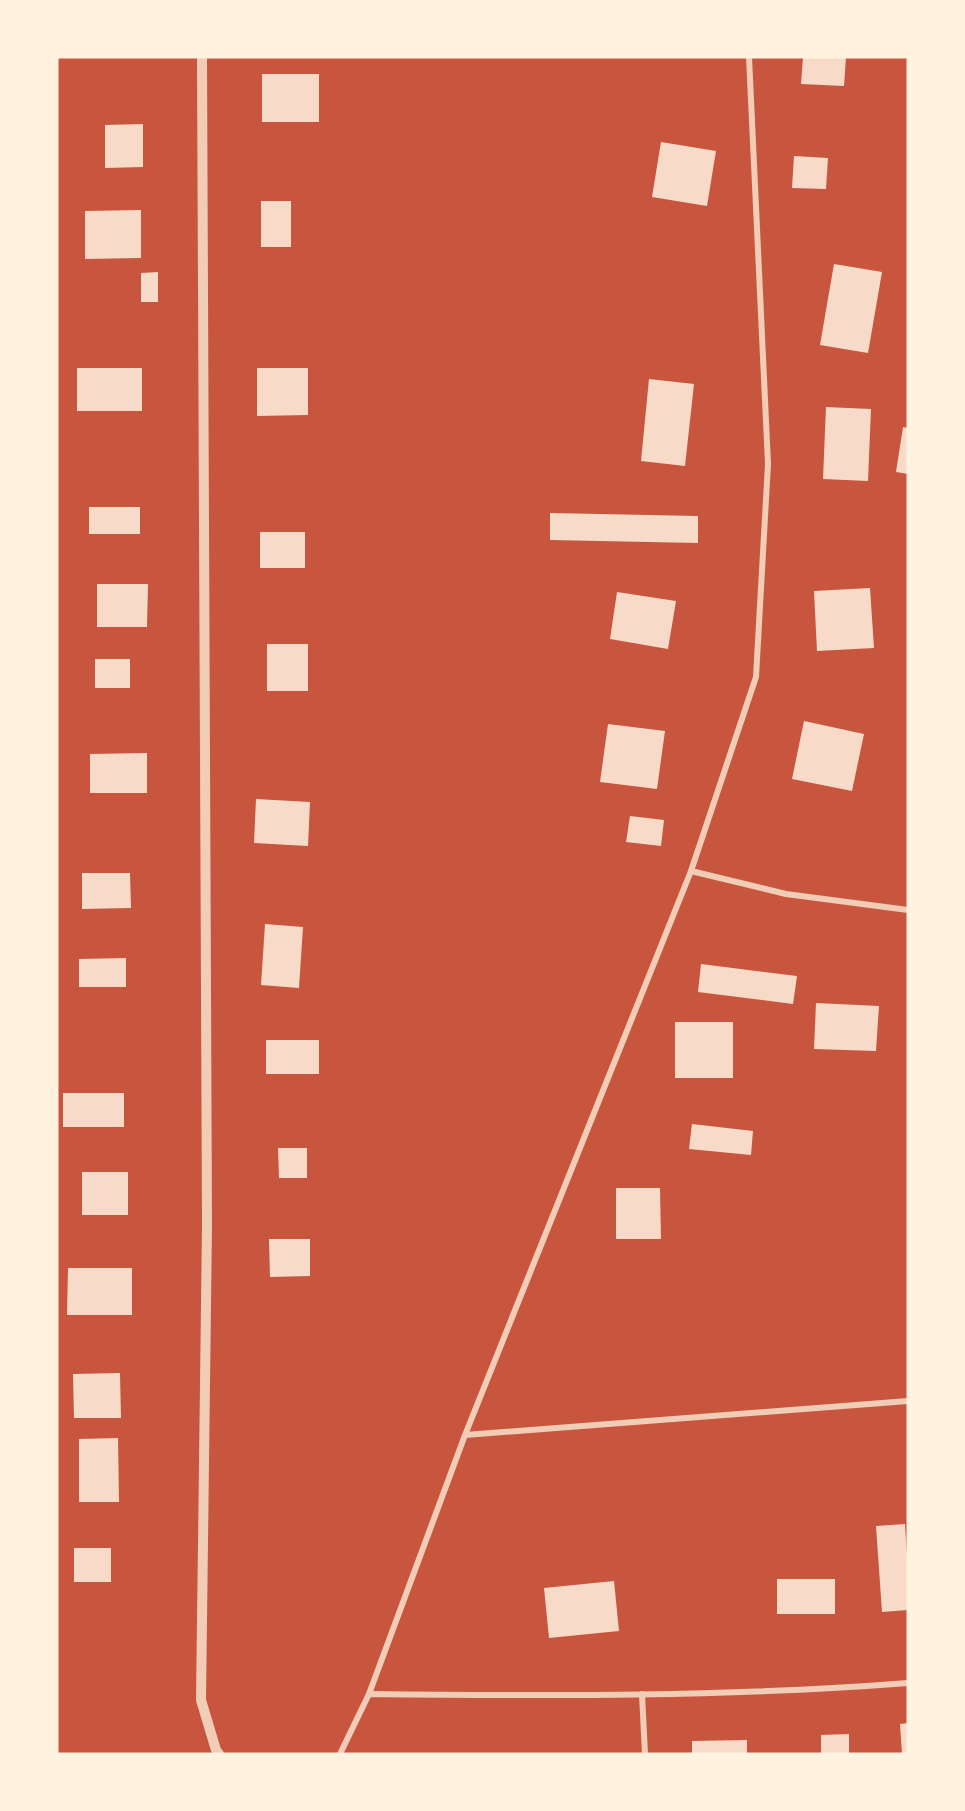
<svg xmlns="http://www.w3.org/2000/svg" width="965" height="1811" font-family="Barlow,sans-serif">
	<style>
		.building { fill: #f7dbc8 }
		.lines { fill: none; stroke-linecap: round; stroke-linejoin: round }
		.minor { stroke: #f1ccb7; stroke-width: 6 }
		.tertiary { stroke: #f1ccb7; stroke-width: 10 }
	</style>
	<rect width="100%" height="100%" fill="#c8553d"/>
	<g class="building">
		<path d="M803,57H846L844,86L801,84Z"/>
		<rect x="262" y="74" width="57" height="48"/>
		<path d="M143,124V167L105,168V125Z"/>
		<path d="M661,142L716,151L707,206L652,197Z"/>
		<path d="M794,156L828,158L826,189L792,188Z"/>
		<rect x="261" y="201" width="30" height="46"/>
		<path d="M141,210V258L85,259V211Z"/>
		<path d="M834,264L882,272L868,353L820,345Z"/>
		<path d="M158,272V302H141V273Z"/>
		<rect x="77" y="368" width="65" height="43"/>
		<path d="M257,368H308V415L257,416Z"/>
		<path d="M649,379L694,384L685,466L641,461Z"/>
		<path d="M826,407L871,409L868,481L823,479Z"/>
		<path d="M903,427L908,428V474L896,472Z"/>
		<rect x="89" y="507" width="51" height="27"/>
		<path d="M550,513L698,516V543L550,540Z"/>
		<rect x="260" y="532" width="45" height="36"/>
		<path d="M97,584H148L147,627H97Z"/>
		<path d="M870,588L874,648L817,651L814,591Z"/>
		<path d="M617,592L676,601L668,649L610,639Z"/>
		<rect x="267" y="644" width="41" height="47"/>
		<rect x="95" y="659" width="35" height="29"/>
		<path d="M804,721L864,734L852,791L792,779Z"/>
		<path d="M608,724L665,731L657,789L600,782Z"/>
		<path d="M147,753V793H90V754Z"/>
		<path d="M256,799L310,802L308,846L254,843Z"/>
		<path d="M630,816L664,820L661,846L626,842Z"/>
		<path d="M82,873H130L131,908L82,909Z"/>
		<path d="M265,924L303,927L299,988L261,985Z"/>
		<path d="M126,958V987H79V959Z"/>
		<path d="M701,964L797,976L793,1004L698,992Z"/>
		<path d="M816,1003L879,1006L876,1051L814,1049Z"/>
		<rect x="675" y="1022" width="58" height="56"/>
		<rect x="266" y="1040" width="53" height="34"/>
		<rect x="63" y="1093" width="61" height="34"/>
		<path d="M692,1124L753,1131L751,1155L689,1149Z"/>
		<path d="M278,1148H307V1178H279Z"/>
		<rect x="82" y="1172" width="46" height="43"/>
		<path d="M616,1188H660L661,1239H616Z"/>
		<path d="M269,1239H310V1276L270,1277Z"/>
		<path d="M68,1268H132V1315H67Z"/>
		<path d="M120,1373L121,1418H74L73,1374Z"/>
		<path d="M118,1438L119,1502H79V1439Z"/>
		<path d="M905,1524L908,1571V1610L882,1612L876,1526Z"/>
		<rect x="74" y="1548" width="37" height="34"/>
		<rect x="777" y="1579" width="58" height="35"/>
		<path d="M614,1581L619,1631L549,1638L544,1588Z"/>
		<path d="M908,1723V1754H902L900,1724Z"/>
		<path d="M849,1734V1754H821V1735Z"/>
		<path d="M747,1740V1754H692V1741Z"/>
	</g>
	<g class="lines">
		<g class="minor">
			<path d="M691,871L786,894L908,910"/>
			<path d="M465,1435L908,1401"/>
			<path d="M369,1694L465,1435L691,871L756,677L768,464L749,57"/>
			<path d="M642,1694L645,1754"/>
			<path d="M340,1754L369,1694C549,1696 729,1697 908,1683"/>
		</g>
		<path class="tertiary" d="M202,57L207,1225L201,1700L216,1750L219,1754"/>
	</g>
	<rect width="965" height="1811" fill="none" stroke="#fff3e0" stroke-width="117"/>
</svg>
